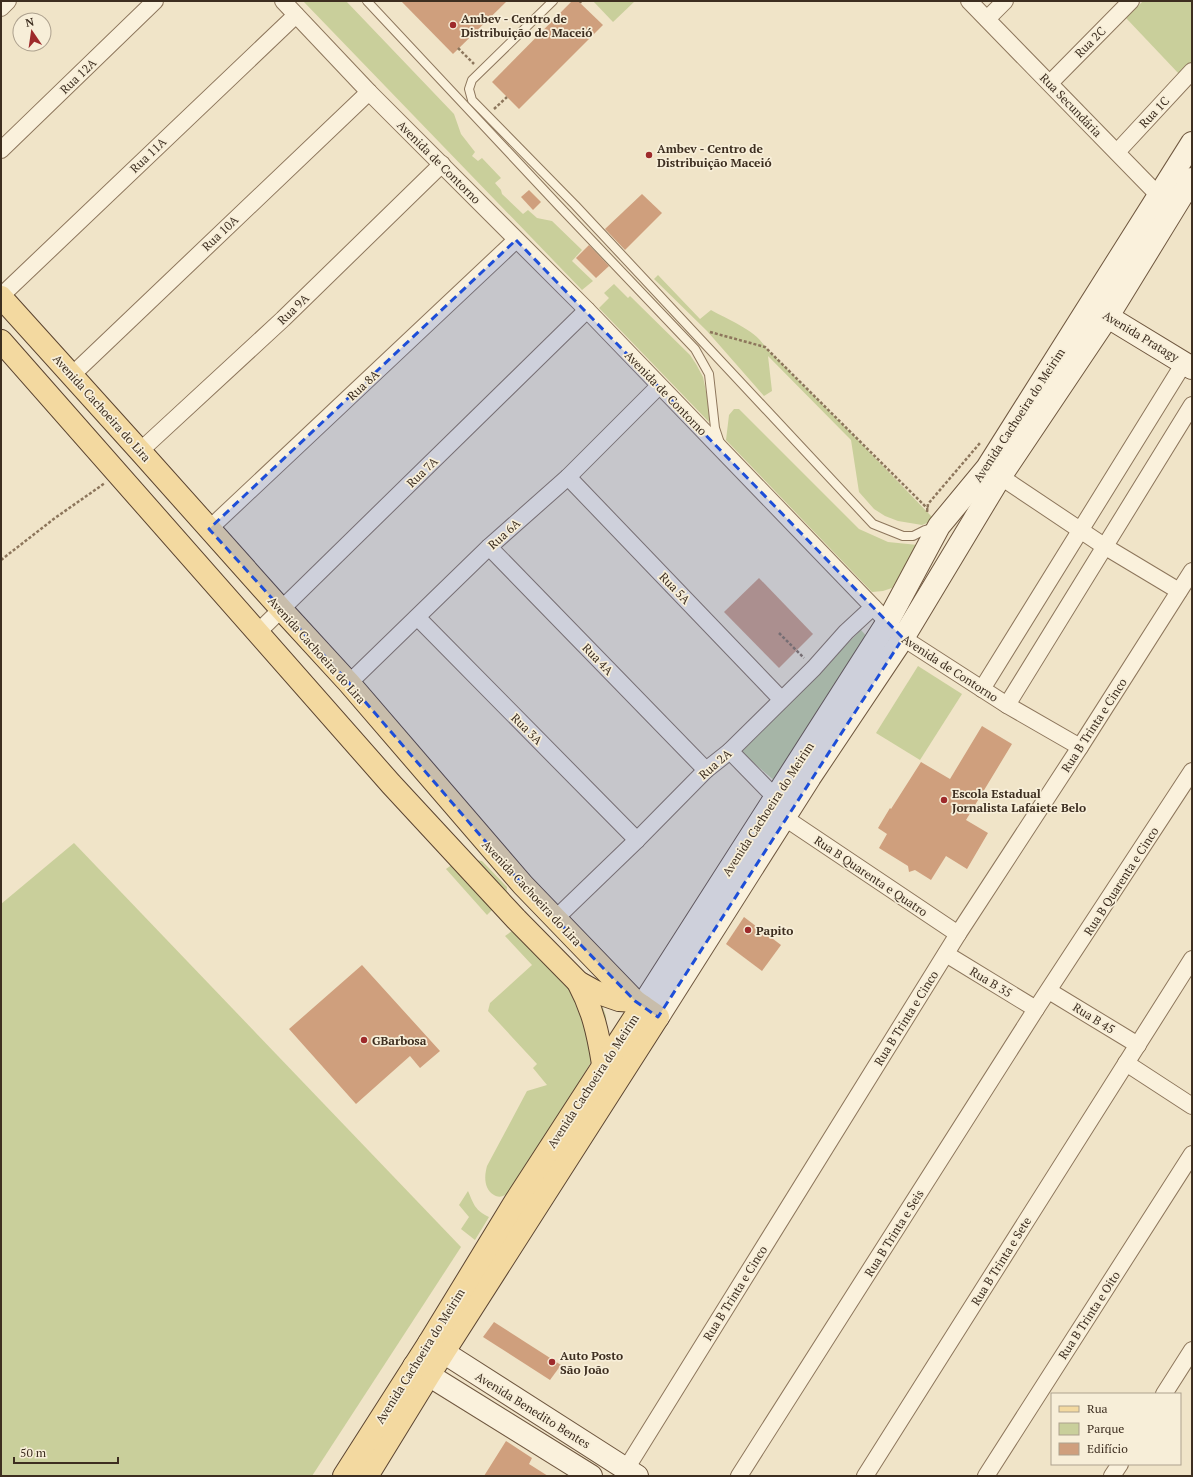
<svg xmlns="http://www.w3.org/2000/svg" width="1193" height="1477" font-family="'PT Serif',serif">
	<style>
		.green { fill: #c9cf9b }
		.building { fill: #cf9f7d }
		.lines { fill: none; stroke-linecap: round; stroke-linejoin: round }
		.lane-casing { stroke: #8d765c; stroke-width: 10 }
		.street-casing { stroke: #8d765c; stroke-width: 18 }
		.secondary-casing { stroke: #6f573f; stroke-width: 24 }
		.primary-casing { stroke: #5b4430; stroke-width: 24 }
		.path { stroke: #8d765c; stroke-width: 2.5; stroke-dasharray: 3 2; stroke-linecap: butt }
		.lane { stroke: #faf1dc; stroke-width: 8 }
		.street { stroke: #faf1dc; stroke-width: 16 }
		.secondary { stroke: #faf1dc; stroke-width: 22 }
		.primary { stroke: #f3d9a0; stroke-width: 22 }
		.marked { fill: #1d4ed8; fill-opacity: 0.2; stroke: #1d4ed8; stroke-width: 3; stroke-dasharray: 8 5; stroke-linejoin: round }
		.poi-dot { fill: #9e2a2b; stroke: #f7eed8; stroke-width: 1.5 }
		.labels { text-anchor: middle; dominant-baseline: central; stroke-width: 3.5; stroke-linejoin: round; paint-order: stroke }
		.poi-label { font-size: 12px; font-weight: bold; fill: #3d2e20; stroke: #f7eed8; text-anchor: start }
		.street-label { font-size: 12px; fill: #3d2e20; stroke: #f7eed8 }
	</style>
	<rect width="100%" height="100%" fill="#f0e4c8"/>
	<g class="green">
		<path d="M303,1H346L454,114L461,134L475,152L472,156L478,161L482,158L501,178L495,183L501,190L502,194L523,214L528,210L537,218L552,221L582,250L572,261L593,281L582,290Z"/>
		<path d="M593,1H635L613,22Z"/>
		<path d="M1143,1H1192V63L1180,75L1126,18Z"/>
		<path d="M658,275L700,319L711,310C727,319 757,331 765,347L855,437L933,518L932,521L922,525L898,521L885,516L874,509L859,492L851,440L768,356L772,391L764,396L707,331L654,279Z"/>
		<path d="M614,284L628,298L630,296L690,355L696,364L703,377L707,396L709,411V422L599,308L609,298L604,293Z"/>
		<path d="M734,409H739L859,529L888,542L918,545L892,588L883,591L872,592L726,440L729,415Z"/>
		<path d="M861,630L869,639L776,782L740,751Z"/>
		<path d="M918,666L962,694L920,760L876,733Z"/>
		<path d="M74,843L461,1247L312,1476H1V904Z"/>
		<path d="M469,859L482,861L507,887L506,896L487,915L446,869L457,861Z"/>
		<path d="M522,928L601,1002L606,1016L607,1032L600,1047L525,1173C514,1177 513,1192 503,1196C500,1197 497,1197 494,1195C484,1189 484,1177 487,1166L527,1091L547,1085L533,1068L537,1064L488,1011L490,1003L532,965L505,936L512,931Z"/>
		<path d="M468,1191C474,1205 475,1210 489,1217L475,1240L461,1229L469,1217L459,1205Z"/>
	</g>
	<g class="building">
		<path d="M401,1H507L453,54Z"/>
		<path d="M572,1H578L603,25L519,109L492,82Z"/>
		<path d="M529,190L541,202L533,210L521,197Z"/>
		<path d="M642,194L662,213L625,250L605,229Z"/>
		<path d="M589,245L609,266L596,278L576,258Z"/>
		<path d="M759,578L813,634L779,668L724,612Z"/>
		<path d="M982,726L1012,744L966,820L988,833L967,869L946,856L931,880L915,870L909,872L908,866L879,848L887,834L878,828L890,808L891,809L921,762L950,779Z"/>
		<path d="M744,917L781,945L762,971L726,944Z"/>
		<path d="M362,965L440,1051L420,1068L410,1056L356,1104L289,1029Z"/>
		<path d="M494,1322L561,1365L550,1380L483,1337Z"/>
		<path d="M506,1441L532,1458L529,1464L548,1476H484Z"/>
	</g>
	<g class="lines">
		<defs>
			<g id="lane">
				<path d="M367,1L558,205L695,349L709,374L715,428L720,443"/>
				<path d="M553,1L472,80L469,89L472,100L575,205L873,524L903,536H913L925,530L935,527"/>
			</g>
			<g id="street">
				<path d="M283,1L369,92L587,310L903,638L1007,705L1080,747"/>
				<path d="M969,1L1166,203"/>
				<path d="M1,8L8,1"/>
				<path d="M987,19L1005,1"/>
				<path d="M1050,83L1131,1"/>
				<path d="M1,150L155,1"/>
				<path d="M1117,152L1192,71"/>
				<path d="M1,296L296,15"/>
				<path d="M72,375L369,92"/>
				<path d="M140,451L283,319L442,164"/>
				<path d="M992,471L1104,546L1179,591"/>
				<path d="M568,477L781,699"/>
				<path d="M209,529L516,240"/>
				<path d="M489,547L706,770"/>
				<path d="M418,618L637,840"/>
				<path d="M257,633L587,310"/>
				<path d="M349,683L489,547L568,477L659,386"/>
				<path d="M982,689L1184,363"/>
				<path d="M1007,705L1192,405"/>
				<path d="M730,751L775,797"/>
				<path d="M785,818L958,934"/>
				<path d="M555,919L637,840L706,770L730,751L814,668L846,632L873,607"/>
				<path d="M946,954L1036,1009"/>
				<path d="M1049,991L1138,1045"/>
				<path d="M1126,1063L1192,1106"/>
				<path d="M1164,1394L1192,1350"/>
				<path d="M626,1469L958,934L1080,747L1192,571"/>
				<path d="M739,1476L1036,1009L1192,771"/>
				<path d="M865,1476L1192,959"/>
				<path d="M986,1476L1192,1154"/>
				<path d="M1112,1476L1120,1464"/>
			</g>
			<g id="secondary">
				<path d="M1095,309L1192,368"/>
				<path d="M642,1006L887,623L939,526L987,468L1192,143"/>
				<path d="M658,1017L810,777L903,638L1000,477L1108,316L1192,179"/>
				<path d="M429,1343L637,1476"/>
				<path d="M414,1366L591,1476"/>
			</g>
			<g id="primary">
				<path d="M1,297L140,451L282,610L349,683L523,885L635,1001L658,1017L429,1375L367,1476"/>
				<path d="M1,341L391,784L516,919L578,982L596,992L619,1000L635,1001"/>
				<path d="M578,982C593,1010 598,1033 603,1064"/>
				<path d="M344,1476L429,1343L515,1202L642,1006"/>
			</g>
		</defs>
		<use href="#lane" class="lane-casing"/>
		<use href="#street" class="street-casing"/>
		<use href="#secondary" class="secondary-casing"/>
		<use href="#primary" class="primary-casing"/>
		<g class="path">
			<path d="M580,3L581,1"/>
			<path d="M458,48L474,64"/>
			<path d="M494,109L507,97"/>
			<path d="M710,332L765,347L928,509"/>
			<path d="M927,512L928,504L980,443"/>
			<path d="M1,560L55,518L105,483"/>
			<path d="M779,633L804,658"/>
		</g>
		<use href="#lane" class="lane"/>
		<use href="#street" class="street"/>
		<use href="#secondary" class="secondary"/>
		<use href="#primary" class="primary"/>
	</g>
	<path class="marked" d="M516,240L903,638L658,1017L635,1001L523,885L349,683L209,529Z"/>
	<g class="poi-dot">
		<circle cx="453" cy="25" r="4"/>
		<circle cx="649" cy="155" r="4"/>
		<circle cx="944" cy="800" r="4"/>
		<circle cx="748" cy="930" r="4"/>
		<circle cx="364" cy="1040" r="4"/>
		<circle cx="552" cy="1362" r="4"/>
	</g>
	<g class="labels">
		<g class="poi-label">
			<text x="461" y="18">Ambev - Centro de<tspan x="461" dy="14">Distribuição de Maceió</tspan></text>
			<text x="657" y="148">Ambev - Centro de<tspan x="657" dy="14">Distribuição Maceió</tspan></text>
			<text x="952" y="793">Escola Estadual<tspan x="952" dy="14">Jornalista Lafaiete Belo</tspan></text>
			<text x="756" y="930">Papito</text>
			<text x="372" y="1040">GBarbosa</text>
			<text x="560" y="1355">Auto Posto<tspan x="560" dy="14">São João</tspan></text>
		</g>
		<g class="street-label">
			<text transform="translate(1090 42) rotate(-45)">Rua 2C</text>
			<text transform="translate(78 76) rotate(-44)">Rua 12A</text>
			<text transform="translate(1071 105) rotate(46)">Rua Secundária</text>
			<text transform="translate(1154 112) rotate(-47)">Rua 1C</text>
			<text transform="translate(148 155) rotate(-44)">Rua 11A</text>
			<text transform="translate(439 162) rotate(45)">Avenida de Contorno</text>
			<text transform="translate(220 233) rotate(-44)">Rua 10A</text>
			<text transform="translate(293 309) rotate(-44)">Rua 9A</text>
			<text transform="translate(1141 336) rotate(31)">Avenida Pratagy</text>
			<text transform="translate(363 385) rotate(-43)">Rua 8A</text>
			<text transform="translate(666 393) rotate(46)">Avenida de Contorno</text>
			<text transform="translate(102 408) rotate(48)">Avenida Cachoeira do Lira</text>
			<text transform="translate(1019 415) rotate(-57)">Avenida Cachoeira do Meirim</text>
			<text transform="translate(422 472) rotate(-44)">Rua 7A</text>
			<text transform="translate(504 534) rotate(-42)">Rua 6A</text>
			<text transform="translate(675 588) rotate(46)">Rua 5A</text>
			<text transform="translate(317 650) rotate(48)">Avenida Cachoeira do Lira</text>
			<text transform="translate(598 659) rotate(46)">Rua 4A</text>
			<text transform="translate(950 668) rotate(33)">Avenida de Contorno</text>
			<text transform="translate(1094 725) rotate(-57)">Rua B Trinta e Cinco</text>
			<text transform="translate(527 729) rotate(45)">Rua 3A</text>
			<text transform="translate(715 764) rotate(-41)">Rua 2A</text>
			<text transform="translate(768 809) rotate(-57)">Avenida Cachoeira do Meirim</text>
			<text transform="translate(871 876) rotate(34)">Rua B Quarenta e Quatro</text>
			<text transform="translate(1121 881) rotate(-57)">Rua B Quarenta e Cinco</text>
			<text transform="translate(532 893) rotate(47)">Avenida Cachoeira do Lira</text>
			<text transform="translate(991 982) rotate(31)">Rua B 35</text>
			<text transform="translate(906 1018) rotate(-58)">Rua B Trinta e Cinco</text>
			<text transform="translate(1094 1018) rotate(32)">Rua B 45</text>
			<text transform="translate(593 1081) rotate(-57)">Avenida Cachoeira do Meirim</text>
			<text transform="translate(894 1233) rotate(-58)">Rua B Trinta e Seis</text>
			<text transform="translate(1001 1261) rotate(-58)">Rua B Trinta e Sete</text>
			<text transform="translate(735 1293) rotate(-58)">Rua B Trinta e Cinco</text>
			<text transform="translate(1089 1315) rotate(-57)">Rua B Trinta e Oito</text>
			<text transform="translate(420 1356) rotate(-58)">Avenida Cachoeira do Meirim</text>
			<text transform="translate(533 1410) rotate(32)">Avenida Benedito Bentes</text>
		</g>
	</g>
	<rect width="1193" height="1477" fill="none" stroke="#3d2e20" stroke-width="4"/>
	<rect x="1051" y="1393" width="130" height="72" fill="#f7eed8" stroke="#ada18e"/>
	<rect x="1059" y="1406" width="20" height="6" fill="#f3d9a0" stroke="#ada18e"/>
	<text x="1087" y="1413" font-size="12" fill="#3d2e20">Rua</text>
	<rect x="1059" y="1423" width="20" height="12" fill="#c9cf9b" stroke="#ada18e"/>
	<text x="1087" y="1433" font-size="12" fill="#3d2e20">Parque</text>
	<rect x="1059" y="1443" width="20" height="12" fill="#cf9f7d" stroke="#ada18e"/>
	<text x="1087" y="1453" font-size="12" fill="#3d2e20">Edifício</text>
	<g transform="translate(32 32) rotate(347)"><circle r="19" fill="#f7eed8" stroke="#ada18e"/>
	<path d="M0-3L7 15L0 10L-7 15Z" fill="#9e2a2b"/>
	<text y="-6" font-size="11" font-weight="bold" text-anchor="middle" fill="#3d2e20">N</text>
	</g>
	<path d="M14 1457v6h104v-6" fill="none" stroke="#3d2e20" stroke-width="2"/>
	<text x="20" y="1457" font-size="12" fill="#3d2e20" stroke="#f7eed8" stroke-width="3" paint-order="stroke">50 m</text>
</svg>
